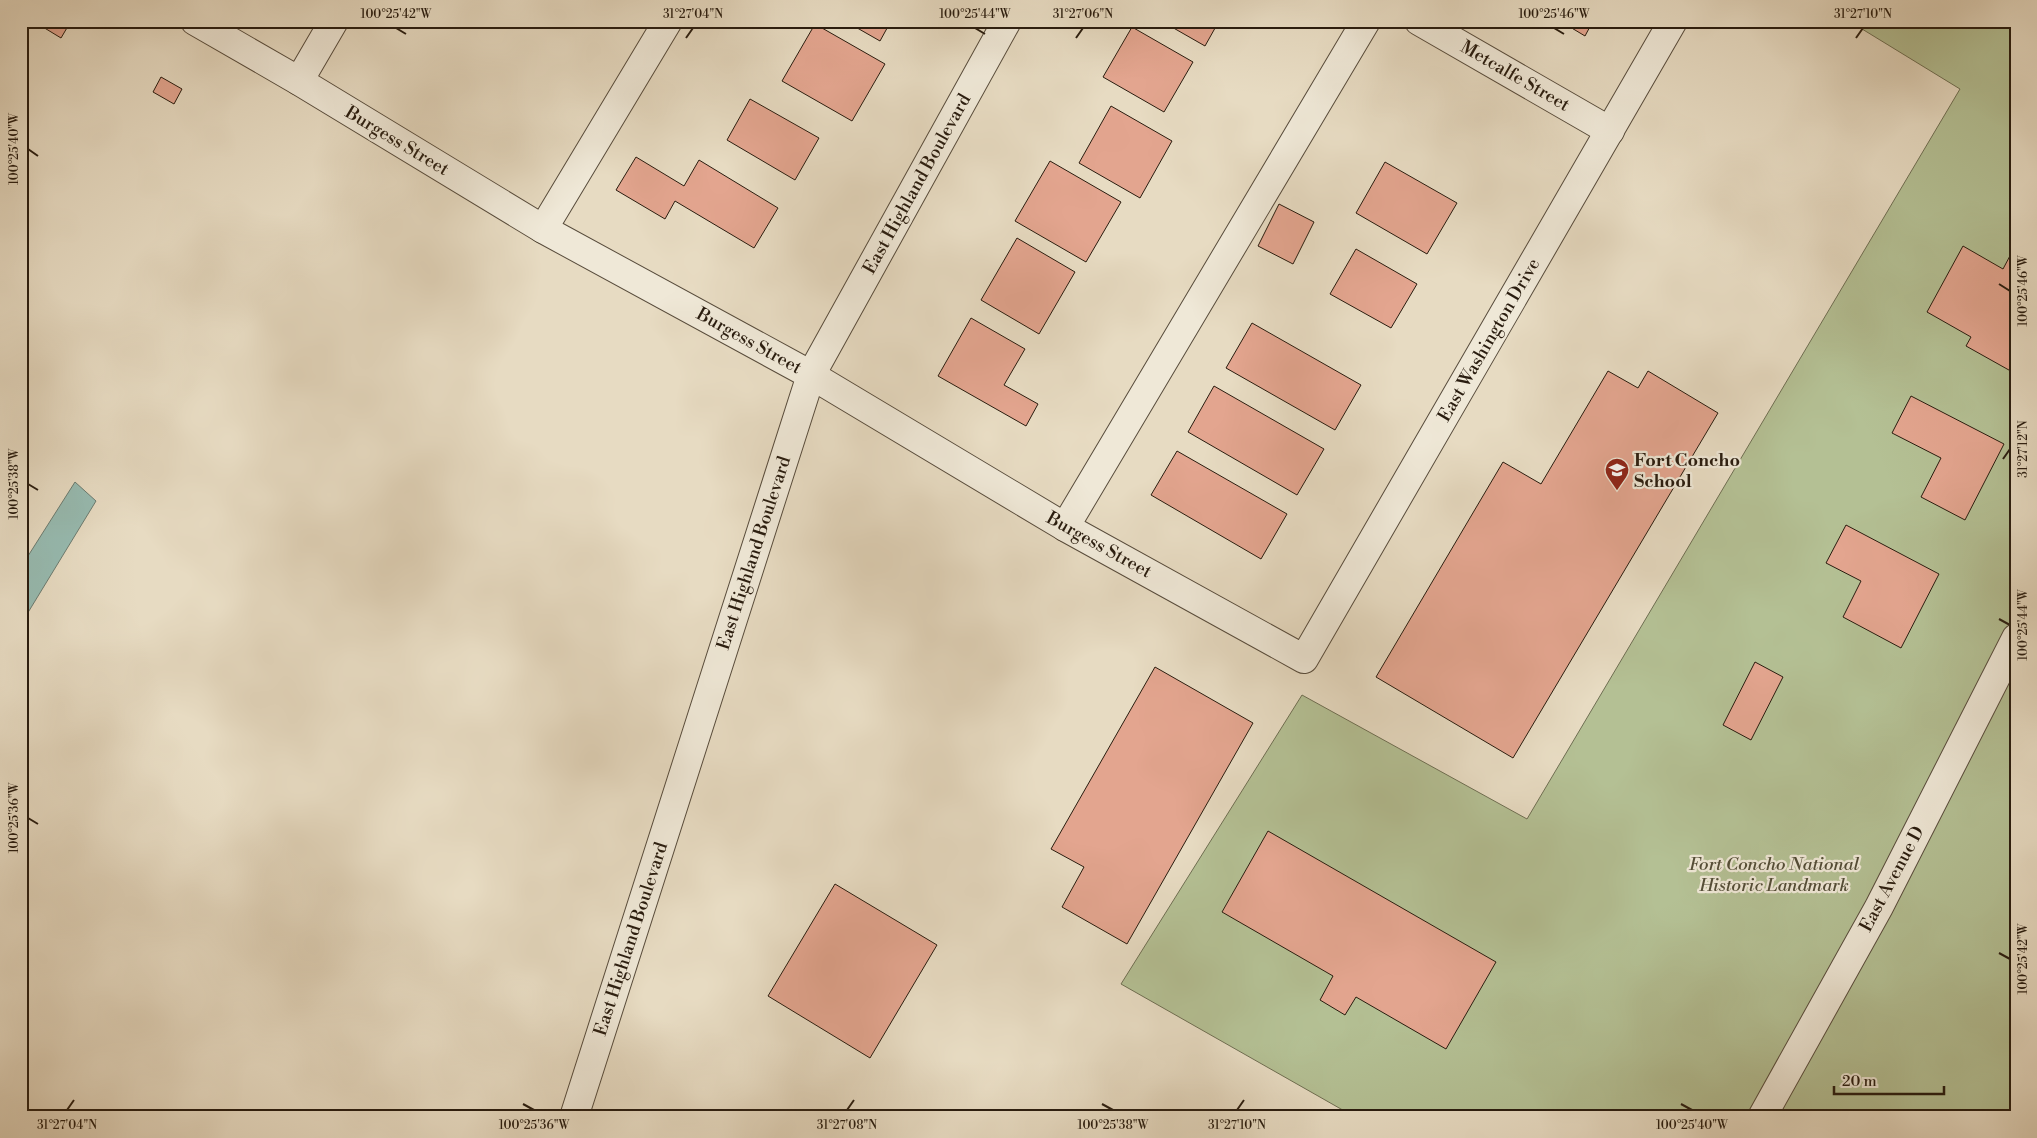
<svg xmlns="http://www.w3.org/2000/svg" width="2037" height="1138" font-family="'Libre Bodoni',serif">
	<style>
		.green { fill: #b4c094; stroke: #6e6e52 }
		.water { fill: #97bbb1; stroke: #6b7b70 }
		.building { fill: #e3a58f; stroke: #291c0f }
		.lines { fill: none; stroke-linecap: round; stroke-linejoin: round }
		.minor-casing { stroke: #584c3c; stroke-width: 30 }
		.minor { stroke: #efe8d7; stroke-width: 28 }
		.ticks { fill: none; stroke: #291c0f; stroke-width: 2 }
		.labels { text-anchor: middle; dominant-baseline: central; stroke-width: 4.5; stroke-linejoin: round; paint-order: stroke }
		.street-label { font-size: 18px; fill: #291c0f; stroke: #efe8d7 }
		.poi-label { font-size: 18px; font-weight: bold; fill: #291c0f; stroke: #efe8d7; text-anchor: start }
		.park-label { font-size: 18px; font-style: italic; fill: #534d37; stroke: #efe8d7 }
		.neatline { fill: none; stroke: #291c0f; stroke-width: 2 }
		.ticks-label { font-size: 12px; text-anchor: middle; fill: #291c0f }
	</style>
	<rect width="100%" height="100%" fill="#e7dbc2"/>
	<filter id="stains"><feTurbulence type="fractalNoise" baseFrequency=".004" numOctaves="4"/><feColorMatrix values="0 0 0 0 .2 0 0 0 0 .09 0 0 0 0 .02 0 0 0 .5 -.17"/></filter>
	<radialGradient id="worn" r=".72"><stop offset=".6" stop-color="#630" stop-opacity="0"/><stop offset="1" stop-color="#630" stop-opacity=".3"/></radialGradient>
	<path class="green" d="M1849,21H2016V1117H1355L1121,984L1302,695L1527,819L1960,89Z"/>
	<path class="water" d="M75,482L96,501L21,624V567Z"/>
	<g class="building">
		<path d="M33,21H71L61,38Z"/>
		<path d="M845,21H891L880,41Z"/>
		<path d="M1173,21H1219L1205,46L1170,26Z"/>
		<path d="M1560,21H1593L1585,36Z"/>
		<path d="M815,24L885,64L852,121L782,81Z"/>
		<path d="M1132,27L1193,62L1164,112L1103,77Z"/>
		<path d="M161,77L182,89L174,104L153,92Z"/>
		<path d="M750,99L819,138L795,180L727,140Z"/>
		<path d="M1111,106L1172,141L1140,198L1079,163Z"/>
		<path d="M636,157L684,186L699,160L778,208L754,248L675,201L665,219L616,190Z"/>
		<path d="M1050,161L1121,202L1086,262L1015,221Z"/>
		<path d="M1385,162L1457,203L1427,254L1356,213Z"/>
		<path d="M1279,204L1314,222L1293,264L1258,246Z"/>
		<path d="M1017,238L1075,272L1039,334L981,300Z"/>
		<path d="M1963,246L2003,269L2012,252L2016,255V374L1966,346L1971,337L1927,312Z"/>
		<path d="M1356,249L1417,284L1391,328L1330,294Z"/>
		<path d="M971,318L1025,349L1004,385L1038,404L1026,426L938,376Z"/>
		<path d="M1252,323L1361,385L1335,430L1226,368Z"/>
		<path d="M1608,371L1638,388L1648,371L1718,413L1513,758L1376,677L1503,462L1541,484Z"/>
		<path d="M1214,386L1324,449L1297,495L1188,432Z"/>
		<path d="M1911,396L2004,444L1965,520L1921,497L1941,458L1892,433Z"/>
		<path d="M1177,451L1287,514L1261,559L1151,495Z"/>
		<path d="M1846,525L1939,574L1901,648L1843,617L1861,581L1826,563Z"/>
		<path d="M1755,662L1783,677L1751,740L1723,725Z"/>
		<path d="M1155,667L1253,723L1127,944L1062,907L1084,867L1051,849Z"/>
		<path d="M1268,831L1496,962L1446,1049L1356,997L1345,1015L1320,1000L1333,976L1222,912Z"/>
		<path d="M835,884L937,945L870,1058L768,996Z"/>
	</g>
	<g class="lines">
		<defs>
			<g id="minor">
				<path d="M195,21L299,81L543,229L811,375L1065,527L1304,659L1673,21"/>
				<path d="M1419,21L1610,131"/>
				<path d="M299,81L334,21"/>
				<path d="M543,229L668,21"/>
				<path d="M1065,527L1366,21"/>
				<path d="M574,1117L811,375L1007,21"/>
				<path d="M1762,1117L1879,907L2016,638"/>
			</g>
		</defs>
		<use href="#minor" class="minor-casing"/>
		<use href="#minor" class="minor"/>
	</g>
	<path class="ticks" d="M396,28L406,34M975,28L985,34M1554,28L1564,34M686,38L693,28M1076,38L1083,28M1856,38L1863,28M28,149L38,156M1999,284L2010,291M2003,459L2010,449M28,484L38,490M1999,619L2010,625M28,818L38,824M1999,953L2010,959M523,1104L534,1110M1102,1104L1113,1110M1681,1104L1692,1110M67,1110L74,1100M847,1110L854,1100M1237,1110L1244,1100"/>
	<defs>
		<symbol id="school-pin" viewBox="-11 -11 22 30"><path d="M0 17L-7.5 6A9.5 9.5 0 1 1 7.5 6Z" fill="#8f2418" stroke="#efe8d7"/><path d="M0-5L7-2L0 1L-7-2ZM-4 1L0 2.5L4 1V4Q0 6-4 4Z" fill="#fff"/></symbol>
	</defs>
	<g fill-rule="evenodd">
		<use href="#school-pin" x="1603" y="456" width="28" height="38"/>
	</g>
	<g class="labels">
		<g class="street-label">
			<text transform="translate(1515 76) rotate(30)">Metcalfe Street</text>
			<text transform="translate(397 141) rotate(31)">Burgess Street</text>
			<text transform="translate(917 184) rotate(-61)">East Highland Boulevard</text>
			<text transform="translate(1489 340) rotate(-60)">East Washington Drive</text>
			<text transform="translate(749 341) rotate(29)">Burgess Street</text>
			<text transform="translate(1099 545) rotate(29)">Burgess Street</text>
			<text transform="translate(754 553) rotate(-72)">East Highland Boulevard</text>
			<text transform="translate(1892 879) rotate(-62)">East Avenue D</text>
			<text transform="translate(631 939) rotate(-72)">East Highland Boulevard</text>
		</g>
		<g class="poi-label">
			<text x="1634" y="460">Fort Concho<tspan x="1634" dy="21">School</tspan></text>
		</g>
		<g class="park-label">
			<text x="1774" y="864">Fort Concho National<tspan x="1774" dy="21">Historic Landmark</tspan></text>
		</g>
	</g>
	<rect width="2037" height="1138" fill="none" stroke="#e7dbc2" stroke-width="55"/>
	<path d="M1834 1086v8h110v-8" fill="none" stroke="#291c0f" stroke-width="2.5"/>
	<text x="1842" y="1086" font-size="15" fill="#291c0f" stroke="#efe8d7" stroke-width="4" paint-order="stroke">20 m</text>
	<rect x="28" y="28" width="1982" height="1082" class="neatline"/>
	<g class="ticks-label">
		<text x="396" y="18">100°25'42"W</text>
		<text x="693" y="18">31°27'04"N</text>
		<text x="975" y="18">100°25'44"W</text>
		<text x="1083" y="18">31°27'06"N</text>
		<text x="1554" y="18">100°25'46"W</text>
		<text x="1863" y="18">31°27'10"N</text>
		<text transform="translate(14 149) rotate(-90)" y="4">100°25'40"W</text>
		<text transform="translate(2023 291) rotate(-90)" y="4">100°25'46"W</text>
		<text transform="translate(2023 449) rotate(-90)" y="4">31°27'12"N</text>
		<text transform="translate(14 484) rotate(-90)" y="4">100°25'38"W</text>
		<text transform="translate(2023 625) rotate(-90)" y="4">100°25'44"W</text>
		<text transform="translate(14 818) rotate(-90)" y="4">100°25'36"W</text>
		<text transform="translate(2023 959) rotate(-90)" y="4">100°25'42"W</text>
		<text x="67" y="1129">31°27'04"N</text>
		<text x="534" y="1129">100°25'36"W</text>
		<text x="847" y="1129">31°27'08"N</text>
		<text x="1113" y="1129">100°25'38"W</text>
		<text x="1237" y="1129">31°27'10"N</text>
		<text x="1692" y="1129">100°25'40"W</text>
	</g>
	<rect width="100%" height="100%" filter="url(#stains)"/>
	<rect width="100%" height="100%" fill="url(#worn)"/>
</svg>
